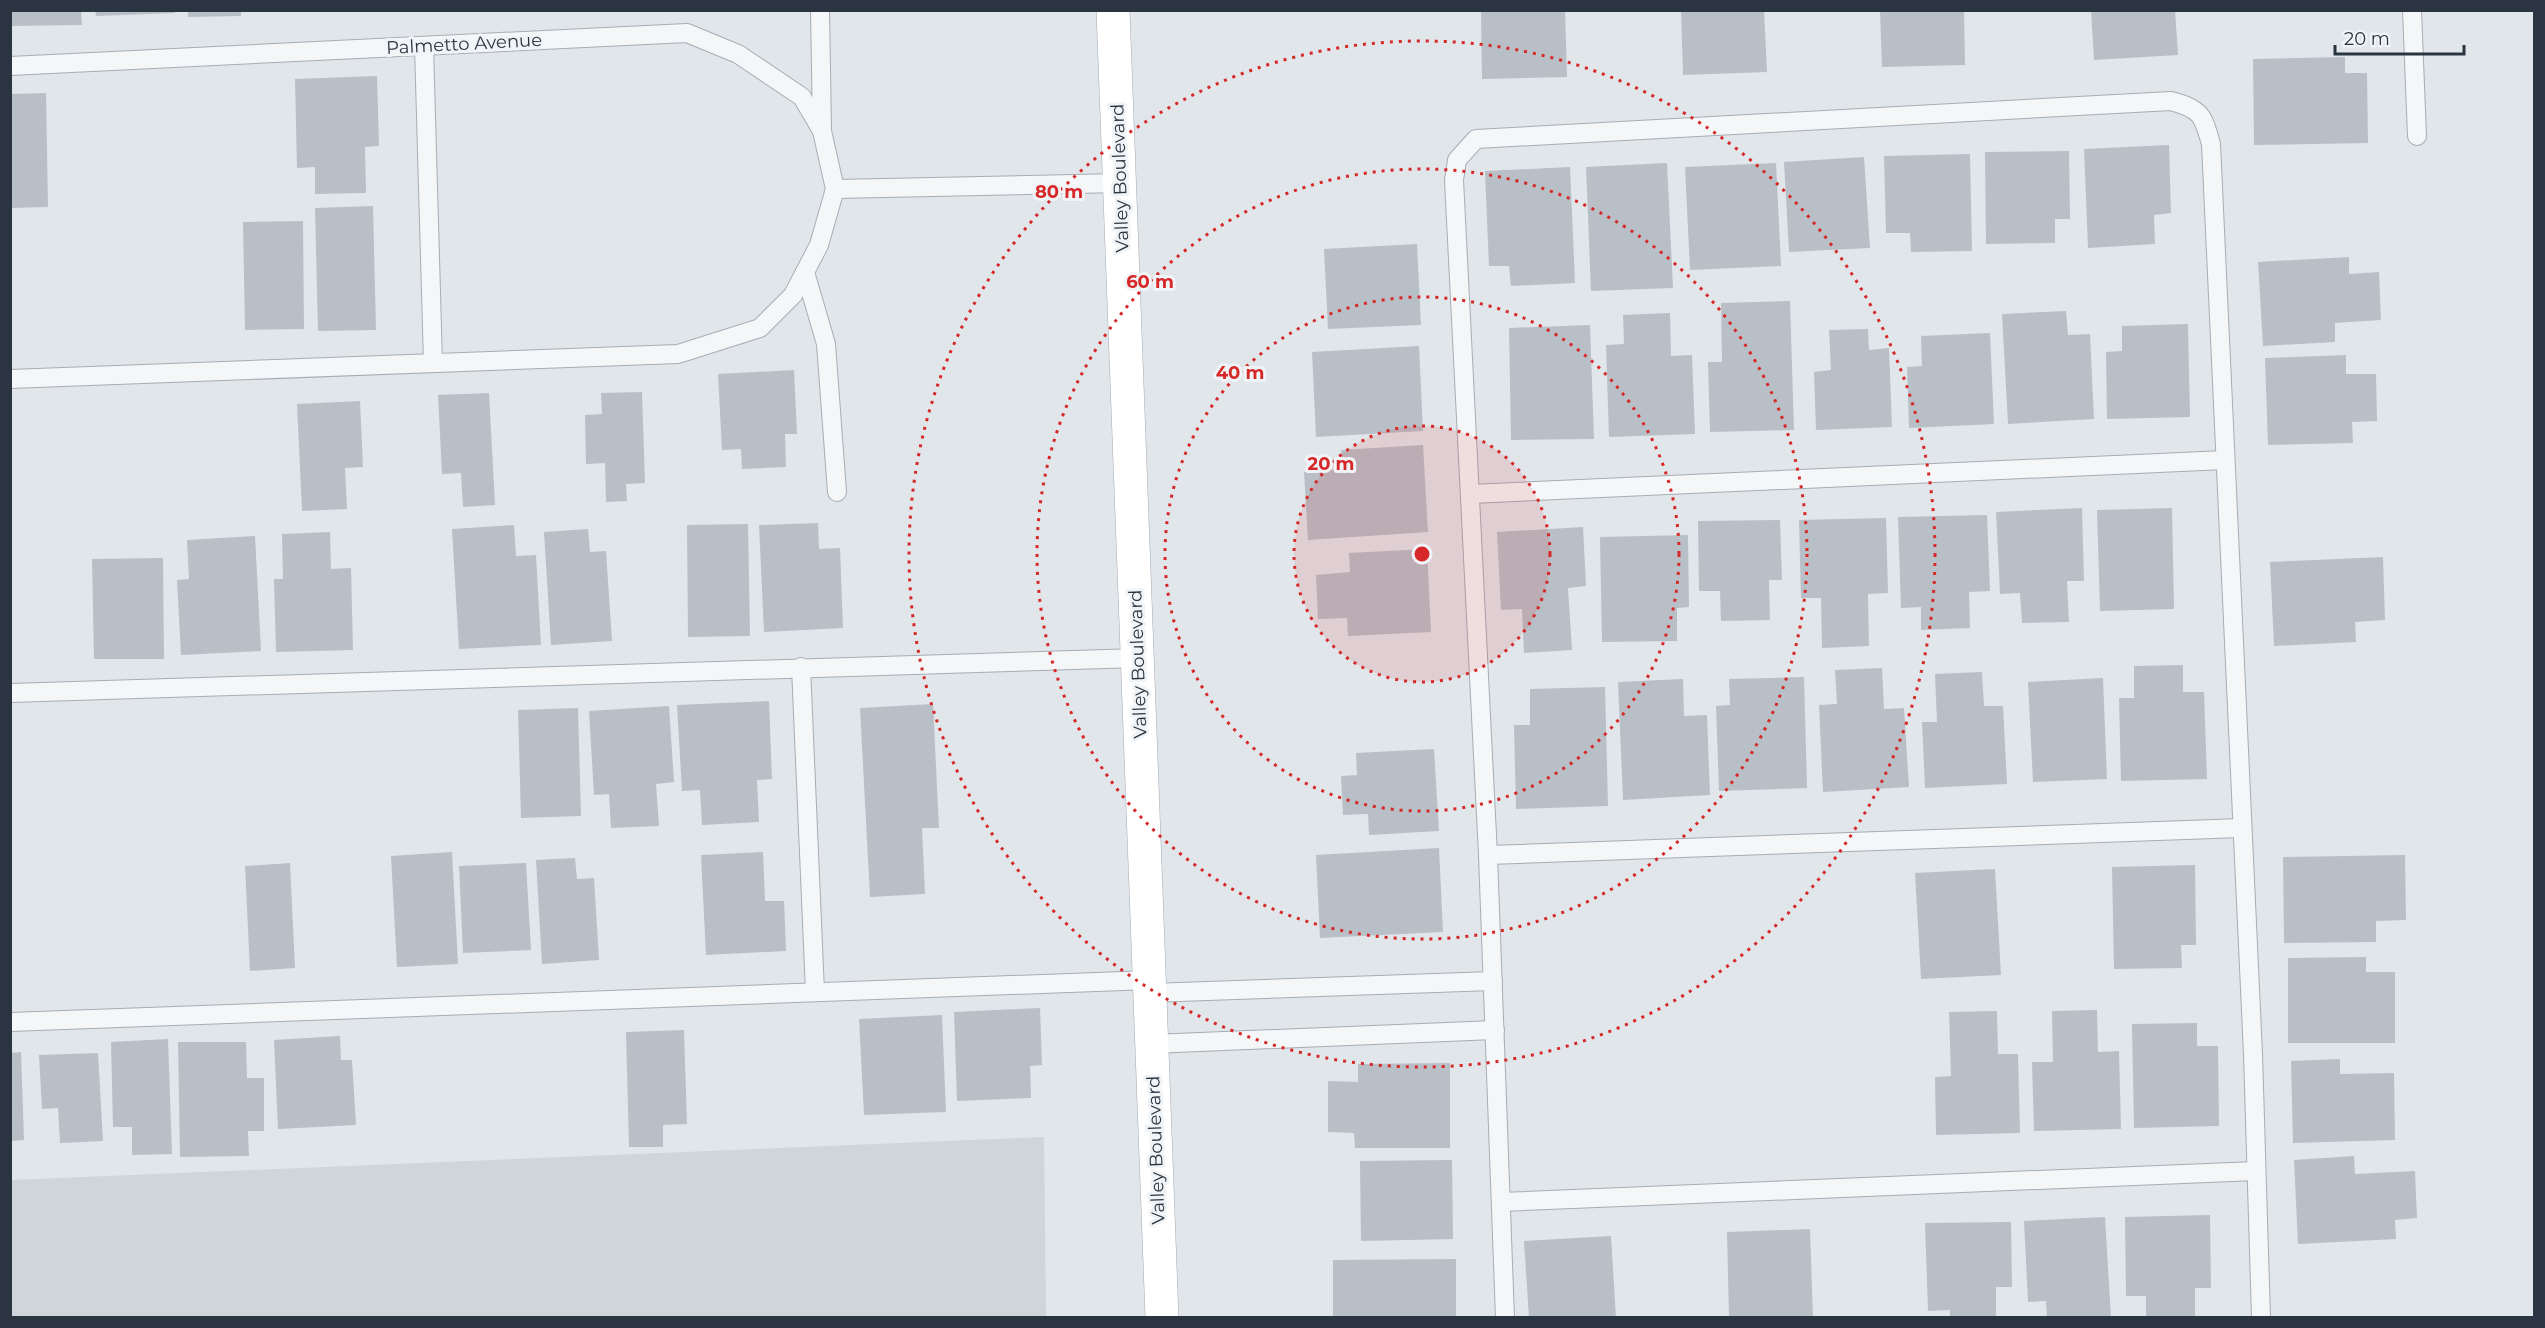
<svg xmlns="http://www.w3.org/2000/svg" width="2545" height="1328" font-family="Montserrat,sans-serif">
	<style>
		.built { fill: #d0d5db }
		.building { fill: #b9bfc6 }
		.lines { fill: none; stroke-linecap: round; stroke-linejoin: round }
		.lane-casing { stroke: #a6adb4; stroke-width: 20 }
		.primary-casing { stroke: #a1abb5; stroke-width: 34 }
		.lane { stroke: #f4f6f8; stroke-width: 18 }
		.primary { stroke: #fff; stroke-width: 33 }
		.ring { fill: none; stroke: #d62828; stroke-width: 3; stroke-dasharray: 3 6 }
		.labels { text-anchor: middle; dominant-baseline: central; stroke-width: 6; stroke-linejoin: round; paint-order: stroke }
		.street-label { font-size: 18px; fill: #2a3541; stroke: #f1f4f7 }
		.centre { fill: #d62828; stroke: #f1f4f7; stroke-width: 3 }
		.ring-label { font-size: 18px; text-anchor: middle; font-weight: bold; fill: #d62828; stroke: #f1f4f7; stroke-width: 6; stroke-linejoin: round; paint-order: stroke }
	</style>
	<rect width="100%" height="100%" fill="#e1e6ea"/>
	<path class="built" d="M1044,1137L1046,1317H11V1180Z"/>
	<g class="building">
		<path d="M10,10H81L82,25L10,26Z"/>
		<path d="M95,10H175V13L96,16Z"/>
		<path d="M188,10H241V16L188,17Z"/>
		<path d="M1481,10H1565L1567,77L1482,79Z"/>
		<path d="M1681,10H1764L1767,72L1683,75Z"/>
		<path d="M1880,10H1964L1965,65L1882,67Z"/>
		<path d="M2091,10H2175L2178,55L2094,60Z"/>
		<path d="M2345,57V73H2367L2368,143L2254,145L2253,59Z"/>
		<path d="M377,76L379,146L365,147L366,193L315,194V167L297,168L295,79Z"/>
		<path d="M46,93L48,207L10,208V94Z"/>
		<path d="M2169,145L2171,213L2154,215L2155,244L2088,248L2084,149Z"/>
		<path d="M2069,151L2070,219H2055V243L1986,244L1985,152Z"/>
		<path d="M1970,154L1972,251L1911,252L1910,233H1886L1884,156Z"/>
		<path d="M1864,157L1870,248L1789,252L1784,162Z"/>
		<path d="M1667,163L1673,288L1591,291L1586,167Z"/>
		<path d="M1776,163L1781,266L1690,270L1685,167Z"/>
		<path d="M1570,167L1575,283L1511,286L1509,266H1489L1485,171Z"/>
		<path d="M373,206L376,330L318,331L315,208Z"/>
		<path d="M303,221L304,329L245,330L243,222Z"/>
		<path d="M1417,244L1421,325L1328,329L1324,249Z"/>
		<path d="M2349,257V274L2379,272L2381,320L2335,323V342L2263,346L2258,262Z"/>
		<path d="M1790,301L1794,430L1710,432L1708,362H1722L1721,303Z"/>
		<path d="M2066,311L2068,335L2090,334L2094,419L2008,424L2002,314Z"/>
		<path d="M1670,313L1671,356L1692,355L1695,434L1609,437L1606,345L1624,344L1623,315Z"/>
		<path d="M2188,324L2190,417L2107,419L2106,352L2122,351V326Z"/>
		<path d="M1590,325L1594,439L1511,440L1509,328Z"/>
		<path d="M1868,329L1869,350L1889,348L1892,427L1816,430L1814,372L1831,370L1829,330Z"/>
		<path d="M1990,333L1994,424L1909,428L1907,367L1922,366L1921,336Z"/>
		<path d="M1419,346L1423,431L1316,437L1312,352Z"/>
		<path d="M2346,355V374H2376L2377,421L2352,422L2353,443L2268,445L2265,358Z"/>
		<path d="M794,370L797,434H785L786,467L742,469L741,449L722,450L718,374Z"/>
		<path d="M642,392L645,483L626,484L627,501L606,502L605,463L586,464L585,415L602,414L601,393Z"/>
		<path d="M489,393L495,505L463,507L461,473L442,474L438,395Z"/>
		<path d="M360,401L363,467L345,468L347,509L302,511L297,404Z"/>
		<path d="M1423,445L1428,532L1308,540L1304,472L1343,469L1341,450Z"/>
		<path d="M2082,508L2084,581H2067L2069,622L2022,623L2020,593L2000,594L1996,512Z"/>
		<path d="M2172,508L2174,609L2100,611L2097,510Z"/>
		<path d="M1987,515L1990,591L1969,592L1970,628L1921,630V607L1901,608L1898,517Z"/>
		<path d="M1886,518L1888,593L1868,594L1869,646L1822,648L1821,598H1801L1799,520Z"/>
		<path d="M1780,520L1782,580H1769L1770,620L1721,621L1720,591H1699L1698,521Z"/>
		<path d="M818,523L819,549L840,548L843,628L764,632L759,525Z"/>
		<path d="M748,524L750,636L688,637L687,525Z"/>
		<path d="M514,525L516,556L536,555L541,645L459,649L452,529Z"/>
		<path d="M1583,527L1586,586L1568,588L1572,650L1524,653L1522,609L1501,610L1497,532Z"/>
		<path d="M588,529L590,552L606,551L612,641L551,645L544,532Z"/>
		<path d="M330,532L331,569L351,568L353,650L276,652L274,579H283L282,534Z"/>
		<path d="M1688,535L1689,607L1677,608V641L1602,642L1600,537Z"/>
		<path d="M255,536L261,651L181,655L177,580L189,579L187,540Z"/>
		<path d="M1427,549L1431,632L1348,636L1347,618L1318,619L1316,575L1350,572L1349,553Z"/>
		<path d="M2383,557L2385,620L2355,622L2356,642L2274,646L2270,562Z"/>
		<path d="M163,558L164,659H94L92,559Z"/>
		<path d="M2183,665V692H2204L2207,779L2121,781L2119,698H2134V666Z"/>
		<path d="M1882,668L1884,709L1904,708L1909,787L1823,792L1819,705L1837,704L1835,670Z"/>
		<path d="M1982,672L1984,706H2003L2007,784L1925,788L1922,722H1937L1935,674Z"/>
		<path d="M1804,677L1807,788L1719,791L1716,706L1730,705L1729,679Z"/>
		<path d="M2103,678L2107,779L2033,782L2028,682Z"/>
		<path d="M1683,679L1684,716L1707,715L1710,795L1623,800L1618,682Z"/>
		<path d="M1605,687L1608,806L1516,809L1514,725H1530V689Z"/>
		<path d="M769,701L772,779L757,780L759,822L702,825L700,790L682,791L677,705Z"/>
		<path d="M933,704L939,828H922L925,894L870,897L860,708Z"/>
		<path d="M669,706L674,782L656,784L659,826L611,828L609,794L594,795L589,711Z"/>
		<path d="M578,708L581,816L521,818L518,710Z"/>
		<path d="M1434,749L1439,831L1369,835L1368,814L1343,815L1341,776L1357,775L1356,753Z"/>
		<path d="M1439,848L1443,932L1320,938L1316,855Z"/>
		<path d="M452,852L458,964L397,967L391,856Z"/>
		<path d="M763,852L765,901H784L786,951L706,955L701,855Z"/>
		<path d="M2405,855L2406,920L2376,921V942L2284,943L2283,857Z"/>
		<path d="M575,858L577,879L594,878L599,960L542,964L536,860Z"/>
		<path d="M290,863L295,968L250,971L245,866Z"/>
		<path d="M526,863L531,950L463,953L459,866Z"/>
		<path d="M2195,865L2196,945H2181L2182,968L2114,969L2112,867Z"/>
		<path d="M1995,869L2001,975L1921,979L1915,873Z"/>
		<path d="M2366,957V972H2395V1043H2288V958Z"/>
		<path d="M1040,1008L1042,1065L1030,1066L1031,1098L957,1101L954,1012Z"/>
		<path d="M2097,1010L2098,1052L2119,1051L2121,1129L2034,1131L2032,1062H2053L2052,1011Z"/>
		<path d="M1997,1011L1998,1054H2018L2020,1133L1936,1135L1935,1077L1951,1076L1949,1012Z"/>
		<path d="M942,1015L946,1112L864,1115L859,1019Z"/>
		<path d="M2197,1023V1046H2218L2219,1126L2134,1128L2132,1024Z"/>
		<path d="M684,1030L687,1124L663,1125V1147H629L626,1032Z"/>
		<path d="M340,1036L341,1060H352L356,1125L278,1129L274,1040Z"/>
		<path d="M168,1039L172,1154L132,1155V1127H113L111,1042Z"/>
		<path d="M178,1042H246L247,1078H264V1131H248L249,1156L180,1157Z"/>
		<path d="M21,1052L24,1140L10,1141V1053Z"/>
		<path d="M98,1053L103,1141L60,1143L58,1108L42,1109L39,1055Z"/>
		<path d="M2340,1059V1074L2394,1073L2395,1140L2293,1143L2291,1061Z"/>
		<path d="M1450,1063V1148H1355L1354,1133L1328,1132V1081L1358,1082V1064Z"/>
		<path d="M2354,1156L2355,1174L2415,1171L2417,1218L2395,1220L2396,1239L2298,1244L2294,1160Z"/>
		<path d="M1452,1160L1453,1239L1361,1241L1360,1161Z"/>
		<path d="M2210,1215L2211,1288H2195V1318H2146V1296H2126L2125,1217Z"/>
		<path d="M2105,1217L2111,1318H2047L2046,1301L2028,1302L2024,1221Z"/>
		<path d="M2011,1222L2012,1287H1996V1318H1950V1310L1928,1311L1925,1223Z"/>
		<path d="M1810,1229L1813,1318H1729L1727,1232Z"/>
		<path d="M1611,1236L1616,1318H1529L1524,1241Z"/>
		<path d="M1456,1259V1318H1333V1260Z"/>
	</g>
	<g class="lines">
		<defs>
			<g id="lane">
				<path d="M820,10L822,129"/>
				<path d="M2412,10L2417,136"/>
				<path d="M424,46L433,363"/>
				<path d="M10,66L687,33L738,54L802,97L822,131L835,189L819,245L793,295L760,328L678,354L10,379"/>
				<path d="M835,189L1120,183"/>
				<path d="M805,272L826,344L837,492"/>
				<path d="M1470,494L2225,460"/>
				<path d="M801,667L815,992"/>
				<path d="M10,693L1138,658"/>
				<path d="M1488,855L2242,828"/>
				<path d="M1150,993L1493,981"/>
				<path d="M10,1022L1150,980"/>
				<path d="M1152,1044L1495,1030"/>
				<path d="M1501,1202L2256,1171"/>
				<path d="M1505,1318L1488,855L1454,180L1457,160L1476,139L2171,101C2201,109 2203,115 2211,144L2253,1054L2261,1318"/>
			</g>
			<path id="primary" d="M1113,10L1162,1318"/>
		</defs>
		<use href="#lane" class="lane-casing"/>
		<use href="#primary" class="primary-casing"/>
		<use href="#lane" class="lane"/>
		<use href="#primary" class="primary"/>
	</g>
	<circle cx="1422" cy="554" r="128" fill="#d62828" fill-opacity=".12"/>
	<g class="ring">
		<circle cx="1422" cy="554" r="128"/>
		<circle cx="1422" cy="554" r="257"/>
		<circle cx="1422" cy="554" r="385"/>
		<circle cx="1422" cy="554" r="513"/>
	</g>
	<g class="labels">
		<g class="street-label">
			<text transform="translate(464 44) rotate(-3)">Palmetto Avenue</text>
			<text transform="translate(1120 178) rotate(-92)">Valley Boulevard</text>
			<text transform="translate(1138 664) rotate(-92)">Valley Boulevard</text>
			<text transform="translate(1156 1150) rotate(-92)">Valley Boulevard</text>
		</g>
	</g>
	<circle cx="1422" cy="554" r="9" class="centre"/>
	<g class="ring-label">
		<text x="1059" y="198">80 m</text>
		<text x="1150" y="288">60 m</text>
		<text x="1240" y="379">40 m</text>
		<text x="1331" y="470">20 m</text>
	</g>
	<rect width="2545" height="1328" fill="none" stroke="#2a3541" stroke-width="24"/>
	<path d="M2335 45v9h129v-9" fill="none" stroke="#2a3541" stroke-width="3"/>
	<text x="2344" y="45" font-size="18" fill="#2a3541" stroke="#f1f4f7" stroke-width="4.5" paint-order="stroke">20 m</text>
</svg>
